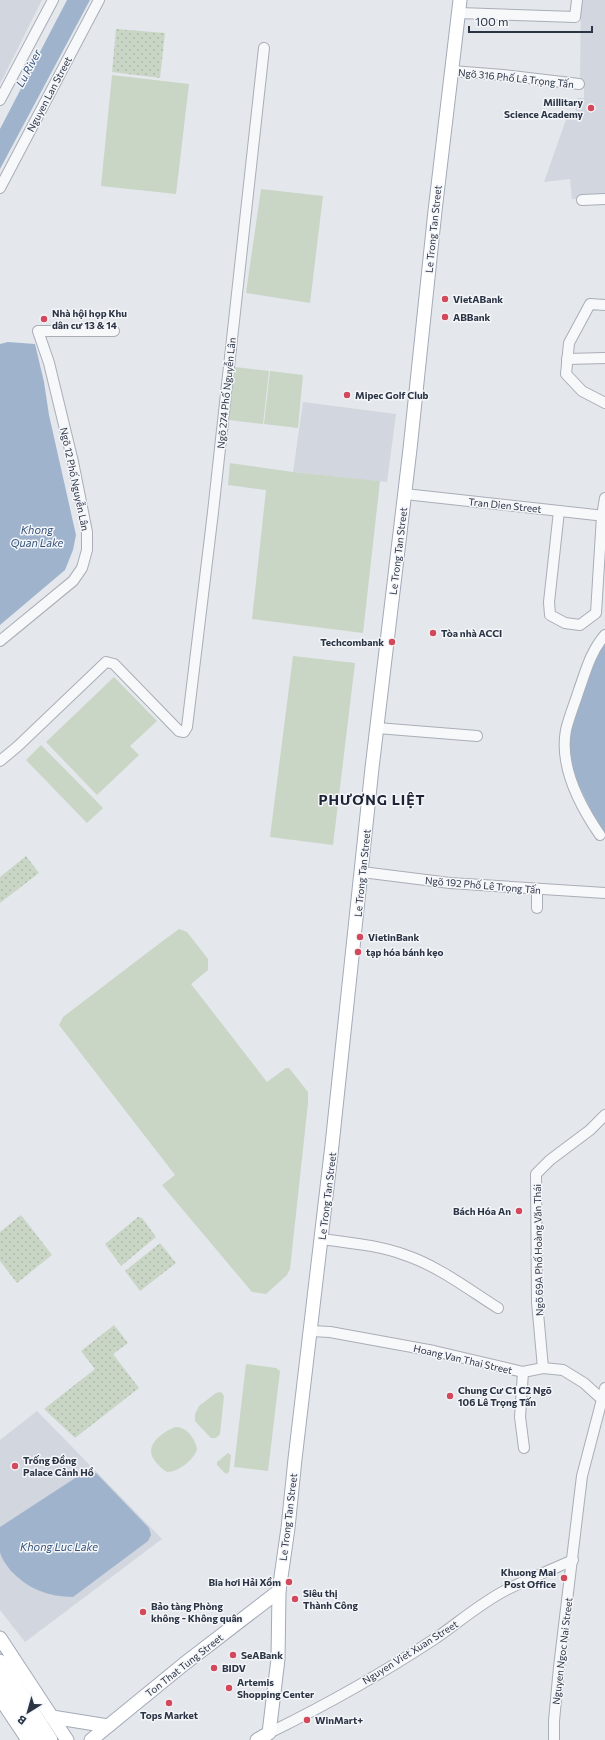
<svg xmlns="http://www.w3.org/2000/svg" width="605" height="1740" font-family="Commissioner,sans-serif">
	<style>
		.built { fill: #d2d6de }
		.grass { fill: #c9d6c5 }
		.park { fill: url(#park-dots) }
		.water { fill: #9fb4cc }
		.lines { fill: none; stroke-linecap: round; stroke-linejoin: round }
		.minor-casing { stroke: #a9aeb7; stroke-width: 12 }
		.major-casing { stroke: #a3abb8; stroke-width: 15 }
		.highway-casing { stroke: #8b94a3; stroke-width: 17 }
		.minor { stroke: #f7f8fa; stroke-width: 10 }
		.major { stroke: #fff; stroke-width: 13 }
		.highway { stroke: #fff; stroke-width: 15 }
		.poi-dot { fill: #d1495b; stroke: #f4f6f9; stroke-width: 1.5 }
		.labels { text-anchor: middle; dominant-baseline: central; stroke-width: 3; stroke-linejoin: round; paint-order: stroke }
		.street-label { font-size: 10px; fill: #2b3445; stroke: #f4f6f9 }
		.poi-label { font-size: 10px; font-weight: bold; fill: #2b3445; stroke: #f4f6f9; text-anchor: start }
		.water-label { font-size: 11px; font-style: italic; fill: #34527a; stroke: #f4f6f9 }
		.district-label { font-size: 14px; font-weight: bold; letter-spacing: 1px; fill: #1d2536; stroke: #f4f6f9 }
	</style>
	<defs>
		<pattern id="park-dots" width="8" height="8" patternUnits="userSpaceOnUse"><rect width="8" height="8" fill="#c9d6c5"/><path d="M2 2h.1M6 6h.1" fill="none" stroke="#adb8ab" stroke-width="1.8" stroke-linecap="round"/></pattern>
	</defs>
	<rect width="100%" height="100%" fill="#e4e7ec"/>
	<g class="built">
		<path d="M0,0H42L0,84Z"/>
		<path d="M581,0H605V201L572,199L570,179L544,182L567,117H575L577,98H584V80L580,79Z"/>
		<path d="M303,402L396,414L387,482L293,472Z"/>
		<path d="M37,1411L162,1539L25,1642L0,1610V1440Z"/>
	</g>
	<g class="grass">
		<path d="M112,75L189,84L176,194L101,186Z"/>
		<path d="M261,189L323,196L310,303L246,293Z"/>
		<path d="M235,367L269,371L263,424L229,420Z"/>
		<path d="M270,371L303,375L298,428L264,424Z"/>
		<path d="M230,463L293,472L380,481L363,633L252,619L266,490L228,485Z"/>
		<path d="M293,656L355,663L333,845L270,837Z"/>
		<path d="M114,677L157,721L130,746L139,755L97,795L46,742Z"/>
		<path d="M41,745L103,808L87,823L26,760Z"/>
		<path d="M179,929L187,932L208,959V970L191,984L267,1082L286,1068H289L308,1092V1103L290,1269L287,1275L266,1294L252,1292L162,1185L175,1175L59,1025L63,1017L160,943Z"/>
		<path d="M246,1364L276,1368L280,1371L268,1471L234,1467Z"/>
		<path d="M221,1392L224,1396L220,1434L216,1438H211L195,1421V1414L199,1406L216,1393Z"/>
		<path d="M175,1427C186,1426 195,1438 197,1449C194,1460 178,1472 167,1472C162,1469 159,1466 155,1461C143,1446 161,1433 175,1427Z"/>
		<path d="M228,1453L231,1455L229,1472L226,1474L217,1465V1462Z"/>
	</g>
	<g class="park">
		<path d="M116,29L165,33L160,78L112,72Z"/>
		<path d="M26,856L39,873L0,903V877Z"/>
		<path d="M21,1215L52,1255L17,1283L0,1261V1232Z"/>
		<path d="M138,1217L142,1218L156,1237L121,1266L105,1244Z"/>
		<path d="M160,1243L176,1263L140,1291L125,1271Z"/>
		<path d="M114,1325L128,1343L113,1354L139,1388L75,1438L44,1409L95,1369L81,1351Z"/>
	</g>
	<g class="water">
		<path d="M67,0H90L0,169V129Z"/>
		<path d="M8,342L35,344L44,382L49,415L76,535L73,550L65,570L0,625V344Z"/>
		<path d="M605,642V834C597,826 592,813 587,802C580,788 573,775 570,760C564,726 587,680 599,648Z"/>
		<path d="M86,1471H92L97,1474L149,1528L151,1535L148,1541L73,1597C49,1597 28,1589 11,1571C7,1566 1,1558 0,1552C0,1544 0,1535 0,1527Z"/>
	</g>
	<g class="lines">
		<defs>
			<g id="minor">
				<path d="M459,13L575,17L577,0"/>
				<path d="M452,71L503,75L579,84"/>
				<path d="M0,100L53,0"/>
				<path d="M0,188L99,0"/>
				<path d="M582,200L605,199"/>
				<path d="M605,305L590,304L569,343L566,374L582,391L605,403"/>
				<path d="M567,359L605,358"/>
				<path d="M405,494L605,516"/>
				<path d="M559,511L549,602L550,615L565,623L580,625L596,613L602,516L605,498"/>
				<path d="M0,641L73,581L82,568L87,550V532L73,462L49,363L38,331H114"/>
				<path d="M377,728L477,736"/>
				<path d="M0,761L18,746L106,662L114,664L179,731L184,732L187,727L213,512L264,48"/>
				<path d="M600,835C580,806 559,767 566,730C569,717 575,703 579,690C586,670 591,651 605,635"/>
				<path d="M362,872L450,883L605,893"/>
				<path d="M537,908V889"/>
				<path d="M322,1239C350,1243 378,1245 405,1255C438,1266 468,1289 498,1308"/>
				<path d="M311,1331L330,1332L434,1351L523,1372L543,1368L563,1370L584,1383L605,1402"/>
				<path d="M543,1368L537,1302L536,1174L550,1160L590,1130L605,1115"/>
				<path d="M523,1372L520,1417L524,1448"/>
				<path d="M269,1733C326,1705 383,1673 436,1638C459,1622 481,1603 506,1590C528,1579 551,1570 573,1560"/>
				<path d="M554,1740V1721L559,1667L582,1476L605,1388"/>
			</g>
			<g id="major">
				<path d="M0,1638L67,1740"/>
				<path d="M0,1698L28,1740"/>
				<path d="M52,1717L108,1726"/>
				<path d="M91,1740L184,1664L279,1591"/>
				<path d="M257,1740L269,1733L278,1659L279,1591L288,1528L295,1459L332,1145L372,768L410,449L435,211L460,0"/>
			</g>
			<g id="highway">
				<path d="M0,1662L50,1740"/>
				<path d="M0,1682L38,1740"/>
			</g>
		</defs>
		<use href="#minor" class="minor-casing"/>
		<use href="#major" class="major-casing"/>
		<use href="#highway" class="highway-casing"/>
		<use href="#minor" class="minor"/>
		<use href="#major" class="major"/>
		<use href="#highway" class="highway"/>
	</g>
	<g class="poi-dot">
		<circle cx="591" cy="108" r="4"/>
		<circle cx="445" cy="299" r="4"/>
		<circle cx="445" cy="317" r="4"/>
		<circle cx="44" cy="319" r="4"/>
		<circle cx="347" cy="395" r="4"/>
		<circle cx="433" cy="633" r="4"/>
		<circle cx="392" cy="642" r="4"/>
		<circle cx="360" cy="937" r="4"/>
		<circle cx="358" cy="952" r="4"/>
		<circle cx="519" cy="1211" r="4"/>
		<circle cx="450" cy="1396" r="4"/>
		<circle cx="15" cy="1466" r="4"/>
		<circle cx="564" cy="1578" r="4"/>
		<circle cx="289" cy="1582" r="4"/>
		<circle cx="295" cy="1599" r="4"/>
		<circle cx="143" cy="1612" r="4"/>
		<circle cx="233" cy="1655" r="4"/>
		<circle cx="214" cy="1668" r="4"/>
		<circle cx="229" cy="1688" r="4"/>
		<circle cx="169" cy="1703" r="4"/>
		<circle cx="307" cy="1720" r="4"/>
	</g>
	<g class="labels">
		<g class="street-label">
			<text transform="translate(516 78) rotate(6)">Ngõ 316 Phố Lê Trọng Tấn</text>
			<text transform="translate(49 94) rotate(-62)">Nguyen Lan Street</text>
			<text transform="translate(433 229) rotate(-84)">Le Trong Tan Street</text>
			<text transform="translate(226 393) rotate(-84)">Ngõ 274 Phố Nguyễn Lân</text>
			<text transform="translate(75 479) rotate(78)">Ngõ 12 Phố Nguyễn Lân</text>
			<text transform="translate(505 505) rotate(6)">Tran Dien Street</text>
			<text transform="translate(398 551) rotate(-83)">Le Trong Tan Street</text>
			<text transform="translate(362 873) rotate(-84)">Le Trong Tan Street</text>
			<text transform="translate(483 885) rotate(5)">Ngõ 192 Phố Lê Trọng Tấn</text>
			<text transform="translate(327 1196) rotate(-83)">Le Trong Tan Street</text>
			<text transform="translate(538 1250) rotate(-91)">Ngõ 69A Phố Hoàng Văn Thái</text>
			<text transform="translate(463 1359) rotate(13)">Hoang Van Thai Street</text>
			<text transform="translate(288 1517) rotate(-83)">Le Trong Tan Street</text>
			<text transform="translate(562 1651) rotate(-83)">Nguyen Ngoc Nai Street</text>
			<text transform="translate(410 1652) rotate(-32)">Nguyen Viet Xuan Street</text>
			<text transform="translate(184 1665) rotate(-38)">Ton That Tung Street</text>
		</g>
		<g class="poi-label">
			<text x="583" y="102" text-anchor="end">Millitary<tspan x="583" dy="12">Science Academy</tspan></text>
			<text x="453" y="299">VietABank</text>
			<text x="52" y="313">Nhà hội họp Khu<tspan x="52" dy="12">dân cư 13 &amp; 14</tspan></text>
			<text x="453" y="317">ABBank</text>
			<text x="355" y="395">Mipec Golf Club</text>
			<text x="441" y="633">Tòa nhà ACCI</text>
			<text x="384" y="642" text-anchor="end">Techcombank</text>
			<text x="368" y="937">VietinBank</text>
			<text x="366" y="952">tạp hóa bánh kẹo</text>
			<text x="511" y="1211" text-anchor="end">Bách Hóa An</text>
			<text x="458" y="1390">Chung Cư C1 C2 Ngõ<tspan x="458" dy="12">106 Lê Trọng Tấn</tspan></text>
			<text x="23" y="1460">Trống Đồng<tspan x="23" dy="12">Palace Cảnh Hồ</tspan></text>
			<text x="556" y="1572" text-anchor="end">Khuong Mai<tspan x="556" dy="12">Post Office</tspan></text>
			<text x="281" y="1582" text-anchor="end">Bia hơi Hải Xồm</text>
			<text x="303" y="1593">Siêu thị<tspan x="303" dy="12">Thành Công</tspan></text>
			<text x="151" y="1606">Bảo tàng Phòng<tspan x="151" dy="12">không - Không quân</tspan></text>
			<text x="241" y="1655">SeABank</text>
			<text x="222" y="1668">BIDV</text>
			<text x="237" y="1682">Artemis<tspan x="237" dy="12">Shopping Center</tspan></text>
			<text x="169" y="1715" text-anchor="middle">Tops Market</text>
			<text x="315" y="1720">WinMart+</text>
		</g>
		<g class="water-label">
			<text transform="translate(28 68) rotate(-62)">Lu River</text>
			<text x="37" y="529">Khong<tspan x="37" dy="13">Quan Lake</tspan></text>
			<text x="59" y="1546">Khong Luc Lake</text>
		</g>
		<g class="district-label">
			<text x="372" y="799">PHƯƠNG LIỆT</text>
		</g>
	</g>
	<g transform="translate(28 1712) rotate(217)" stroke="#f4f6f9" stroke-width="3" paint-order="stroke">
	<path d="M0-3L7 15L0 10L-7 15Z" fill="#2b3445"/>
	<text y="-6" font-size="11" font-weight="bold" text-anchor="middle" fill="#2b3445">B</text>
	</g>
	<path d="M469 26v6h123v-6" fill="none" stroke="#2b3445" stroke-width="2"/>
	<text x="475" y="26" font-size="12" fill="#2b3445" stroke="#f4f6f9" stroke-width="3" paint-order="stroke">100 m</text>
</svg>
